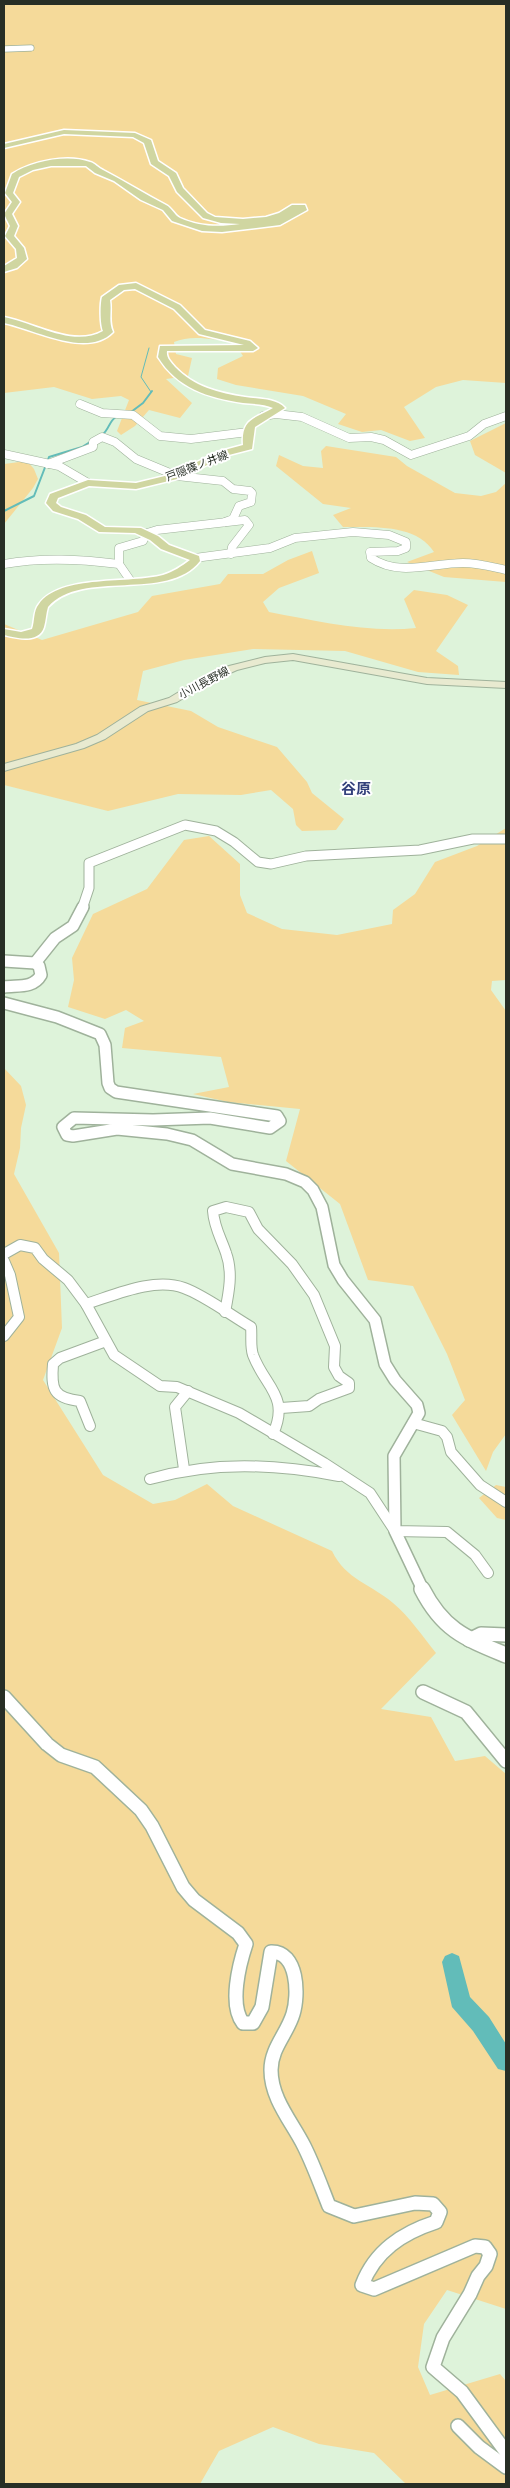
<svg xmlns="http://www.w3.org/2000/svg" width="510" height="2488" font-family="'Work Sans','Noto Sans JP',sans-serif">
	<style>
		.green { fill: #f5da9a }
		.lines { fill: none; stroke-linecap: round; stroke-linejoin: round }
		.stream-far1 { stroke: #62bcb9; stroke-width: 1 }
		.stream { stroke: #62bcb9; stroke-width: 2 }
		.river { fill: #62bcb9; fill-rule: evenodd }
		.minor-far3-casing { stroke: #9fb29b; stroke-width: 7 }
		.minor-far2-casing { stroke: #9fb29b; stroke-width: 9 }
		.minor-far1-casing { stroke: #9fb29b; stroke-width: 12 }
		.minor-casing { stroke: #9fb29b; stroke-width: 16 }
		.tertiary-far2-casing { stroke: #9fb29b; stroke-width: 11 }
		.tertiary-far1-casing { stroke: #9fb29b; stroke-width: 14 }
		.tertiary-casing { stroke: #9fb29b; stroke-width: 18 }
		.secondary-casing { stroke: #9fb29b; stroke-width: 2 }
		.primary-casing { stroke: #fff; stroke-width: 3 }
		.minor-far3 { stroke: #fff; stroke-width: 5.5 }
		.minor-far2 { stroke: #fff; stroke-width: 8 }
		.minor-far1 { stroke: #fff; stroke-width: 10 }
		.minor { stroke: #fff; stroke-width: 13 }
		.tertiary-far2 { stroke: #fff; stroke-width: 9 }
		.tertiary-far1 { stroke: #fff; stroke-width: 11 }
		.tertiary { stroke: #fff; stroke-width: 15 }
		.secondary { fill: #e8ead0; fill-rule: evenodd }
		.primary { fill: #d0d6a1; fill-rule: evenodd }
		.labels { text-anchor: middle; dominant-baseline: central; stroke-width: 4; stroke-linejoin: round; paint-order: stroke }
		.far-street-label { font-size: 11px; fill: #272e25; stroke: #fff }
		.neighbourhood-label { font-size: 15px; font-weight: bold; fill: #33407b; stroke: #fff }
	</style>
	<rect width="100%" height="100%" fill="#def3da"/>
	<g class="green">
		<path d="M4,4H506V383L463,380L436,387L404,407L425,438L410,441L381,430L362,432L338,424L346,414L303,396L236,385L217,379L218,368L243,356L234,342C215,340 192,334 174,342L176,354L192,358L188,376L166,379L192,403L180,418L149,410L135,426L121,435L117,431L129,400L121,396L92,399L54,387L4,393Z"/>
		<path d="M506,423V473L475,455L470,441Z"/>
		<path d="M326,446L396,457L407,466L455,493L481,496L496,492L506,483V582L444,577L407,562L434,552C417,524 373,527 343,527L333,515L351,508L323,504L276,466L279,455L303,466L323,468L321,451Z"/>
		<path d="M27,461L34,469L38,479L33,488L4,524V464Z"/>
		<path d="M312,551L319,573L279,588L263,602L269,612C317,621 367,633 416,628L404,599L414,590L447,595L468,605L436,651L458,666L459,675L418,672L345,651L253,649L184,660L143,671L137,700L191,711L218,727L277,747L307,782L312,793L344,819L336,830L302,831L296,825L293,809L271,790L241,795L178,794L108,811L4,785V624L42,640L138,612L152,596L220,584L228,574H263L288,560Z"/>
		<path d="M506,828V980L492,981L491,990L506,1011V1434L493,1452L486,1471L452,1415L465,1400L447,1354L413,1286L368,1280L340,1204L286,1161L300,1109L228,1102L193,1094L229,1087L221,1057L122,1048L125,1028L144,1021L126,1010L105,1019L68,1007L74,980L72,958L93,914L147,889L184,840L209,836L240,864V895L247,913L282,929L337,935L392,924L393,910L415,894L435,862L477,846Z"/>
		<path d="M4,1068L21,1086L26,1105L21,1128L20,1148L14,1174L59,1253L62,1328L43,1380L103,1475L153,1504L175,1500L207,1484L233,1506L332,1551C346,1580 371,1584 393,1603C409,1616 423,1637 436,1653L381,1709L431,1717L455,1761L485,1756L506,1774V2309L447,2290L424,2324L418,2367L430,2395L500,2374L506,2381V2484H406L374,2453L319,2444L273,2427L219,2451L200,2484H4Z"/>
		<path d="M496,1485L506,1487V1520L497,1518L479,1498Z"/>
	</g>
	<g class="lines">
		<path class="stream-far1" d="M149,348L141,377L151,392"/>
		<g class="stream">
			<path d="M131,412L143,403L152,391"/>
			<path d="M102,435C109,430 109,421 116,417"/>
			<path d="M4,511L34,496L49,457L82,447L90,442"/>
		</g>
		<path class="river" d="M452,1953L459,1956L470,1997L489,2017L506,2044V2071L498,2069L473,2031L452,2007L442,1962L445,1956Z"/>
		<defs>
			<path id="minor-far3" d="M4,49L31,48"/>
			<g id="minor-far2">
				<path d="M80,404L102,413L133,415L160,436L191,439L248,432"/>
				<path d="M263,416L276,414L302,417L349,438L371,437L384,440L411,455L469,436L484,424L506,416"/>
				<path d="M4,454L59,466L88,483"/>
				<path d="M48,464L93,447V442L102,437L115,442L136,459L177,476L223,481L233,489L250,491L252,493L251,502L239,506L233,519L225,522"/>
				<path d="M195,558L270,548L295,538L353,532L389,535L406,542V548L398,551L370,552L371,558C400,577 431,563 463,563C478,563 492,567 506,570"/>
				<path d="M4,564C43,557 80,559 119,564"/>
				<path d="M130,580L119,564V548L143,541L147,533L157,530L245,520L249,525L232,547L231,554"/>
			</g>
			<g id="minor-far1">
				<path d="M4,1254L20,1245L35,1248L43,1259L68,1280L86,1304L114,1355L160,1386L177,1387L239,1413L324,1463L370,1493L395,1531L447,1532L475,1555L488,1573"/>
				<path d="M4,1261L10,1275L19,1317L4,1336"/>
				<path d="M86,1304C115,1295 154,1277 184,1288C204,1295 232,1316 251,1327C252,1336 250,1346 253,1355C265,1387 290,1396 273,1434"/>
				<path d="M225,1312C229,1292 233,1272 226,1253C221,1238 214,1227 213,1211L226,1207L249,1212L258,1229L292,1264L314,1295L335,1346L334,1367L339,1376L349,1383V1388L319,1399L309,1406L281,1408"/>
				<path d="M413,1423L442,1431L447,1437L451,1452L480,1485L506,1502"/>
				<path d="M90,1426L80,1401C53,1398 51,1389 53,1364L60,1358L106,1341"/>
				<path d="M184,1469L175,1407L188,1391"/>
				<path d="M150,1479C214,1461 275,1464 339,1476"/>
			</g>
			<g id="minor">
				<path d="M469,1640L481,1634L506,1635"/>
				<path d="M423,1692L466,1712L506,1761"/>
				<path d="M4,1697L47,1744L61,1755L95,1767L141,1810L152,1826L183,1887L194,1900L238,1933L246,1944C239,1965 229,2005 243,2023H253L262,2007L271,1952C298,1951 299,1995 293,2014C287,2034 271,2048 271,2070C271,2099 292,2122 304,2146C314,2166 321,2186 329,2206L354,2216L415,2203L433,2204L440,2212L436,2222C402,2233 375,2251 362,2285L374,2289L475,2246L485,2247L490,2254L486,2266L478,2276L470,2294L443,2338L433,2367L462,2392L506,2452"/>
				<path d="M458,2426L479,2447L506,2467"/>
			</g>
			<path id="tertiary-far2" d="M82,909L89,888V863L185,825L216,831L234,842L258,862L271,864L306,856L420,850L473,839H506"/>
			<g id="tertiary-far1">
				<path d="M4,961L35,963L39,966L41,975C33,989 17,985 4,987"/>
				<path d="M35,963L55,938L73,926L83,907"/>
				<path d="M4,1003L57,1017L100,1034L105,1045L108,1083L110,1088L116,1092L277,1116L280,1121L270,1128L210,1118L153,1120L74,1118L63,1127L67,1135L73,1136L117,1129L167,1134L192,1140L232,1164L286,1174L305,1182L313,1190L322,1207L334,1265L343,1280L375,1320L385,1364L395,1380L417,1405L419,1413L394,1456L395,1531L423,1590"/>
			</g>
			<path id="tertiary" d="M422,1589C443,1630 465,1638 506,1655"/>
			<path id="secondary" d="M293,654L427,678L506,682V688L427,684L293,660L265,663L237,670L210,682L177,702L148,711L105,739L84,748L4,771V764L76,744L97,735L140,707L169,698L202,678L229,666L265,657Z"/>
			<g id="primary">
				<path d="M64,130L135,133L151,140L158,161L176,173L183,188L207,213L215,217L243,219L266,217L279,213L292,205H305L307,210L280,225L222,232L202,231L172,221L163,210L141,200L114,181L95,173L86,166H51L33,170L19,177L13,193L20,202L12,214L18,226L14,236L24,248L27,259L17,268L4,272V266L17,258L16,249L5,236L10,226L4,214L12,202L5,193L12,174C32,161 67,154 90,162C95,163 98,168 103,170C124,181 145,194 166,205C172,208 174,215 180,218C200,227 219,227 240,224L221,223L203,218L177,192L169,176L151,164L144,143L133,137L64,134L4,148V144Z"/>
				<path d="M136,283L180,305L205,330L250,341L258,348L253,351H167C166,358 171,362 175,367C194,387 219,393 245,397C258,399 276,398 285,408L255,427L252,449L225,456L181,478L136,489L89,486L58,498L56,503L61,507L86,515L105,527L141,528L158,536L169,545L199,556L200,561C167,603 83,568 48,607C46,613 46,620 44,627C39,644 16,638 4,635V629L21,632L32,629C35,621 33,611 39,604C60,574 131,584 163,575C173,572 182,566 190,560L161,549L150,540L135,533L99,532L78,519L53,511L46,503L50,494L88,480L136,483L173,474L217,452L243,445C241,419 254,419 273,408C265,404 253,404 243,403C208,398 177,388 158,357L160,346L244,345L199,334L174,309L135,289L124,290L110,300C112,312 108,321 113,332C87,359 34,329 4,323V317C35,323 73,348 103,331C100,324 100,304 102,297L119,285Z"/>
			</g>
		</defs>
		<use href="#minor-far3" class="minor-far3-casing"/>
		<use href="#minor-far2" class="minor-far2-casing"/>
		<use href="#minor-far1" class="minor-far1-casing"/>
		<use href="#minor" class="minor-casing"/>
		<use href="#tertiary-far2" class="tertiary-far2-casing"/>
		<use href="#tertiary-far1" class="tertiary-far1-casing"/>
		<use href="#tertiary" class="tertiary-casing"/>
		<use href="#secondary" class="secondary-casing"/>
		<use href="#primary" class="primary-casing"/>
		<use href="#minor-far3" class="minor-far3"/>
		<use href="#minor-far2" class="minor-far2"/>
		<use href="#minor-far1" class="minor-far1"/>
		<use href="#minor" class="minor"/>
		<use href="#tertiary-far2" class="tertiary-far2"/>
		<use href="#tertiary-far1" class="tertiary-far1"/>
		<use href="#tertiary" class="tertiary"/>
		<use href="#secondary" class="secondary"/>
		<use href="#primary" class="primary"/>
	</g>
	<g class="labels">
		<g class="far-street-label">
			<text transform="translate(197 466) rotate(-21)">戸隠篠ノ井線</text>
			<text transform="translate(204 683) rotate(-28)">小川長野線</text>
		</g>
		<g class="neighbourhood-label">
			<text x="356" y="789">谷原</text>
		</g>
	</g>
	<rect width="510" height="2488" fill="none" stroke="#272e25" stroke-width="10"/>
</svg>
